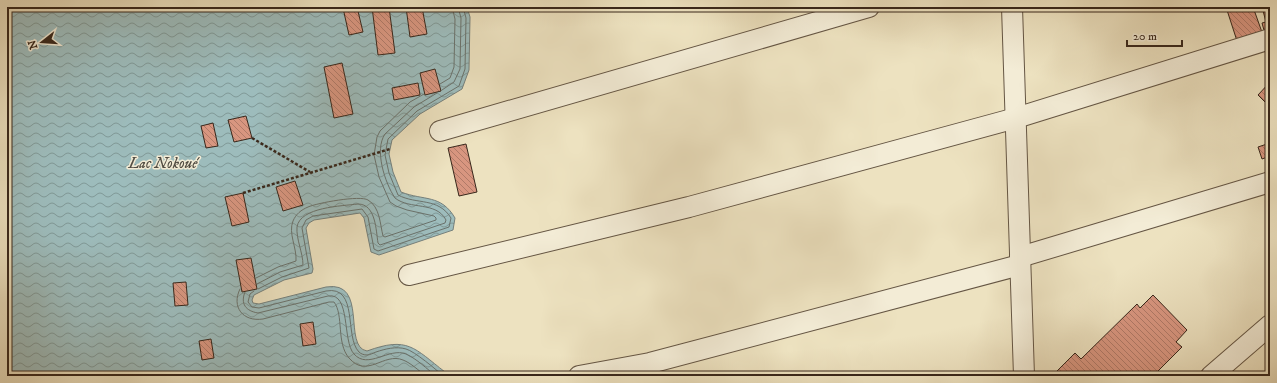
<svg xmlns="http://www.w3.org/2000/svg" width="1277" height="383" font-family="'IM FELL DW Pica',serif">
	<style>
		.water { fill: url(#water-waves); stroke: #75807c }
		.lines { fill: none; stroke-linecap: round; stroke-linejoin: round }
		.shore { stroke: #6a726c; stroke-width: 1 }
		.building { fill: url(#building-back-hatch); stroke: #38271b }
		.minor-casing { stroke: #655644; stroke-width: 22 }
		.path { stroke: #38271b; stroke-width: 2.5; stroke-dasharray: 3 2; stroke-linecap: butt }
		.minor { stroke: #f3ecd6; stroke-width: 20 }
		.labels { text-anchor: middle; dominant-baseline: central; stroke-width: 3; stroke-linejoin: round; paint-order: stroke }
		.water-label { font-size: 15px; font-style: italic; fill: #514c43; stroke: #f3ecd6 }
	</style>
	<defs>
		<pattern id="water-waves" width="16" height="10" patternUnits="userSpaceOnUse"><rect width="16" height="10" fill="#9dbcbc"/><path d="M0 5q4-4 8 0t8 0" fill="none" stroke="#819998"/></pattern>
		<pattern id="building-back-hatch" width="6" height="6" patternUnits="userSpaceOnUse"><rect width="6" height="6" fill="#d89680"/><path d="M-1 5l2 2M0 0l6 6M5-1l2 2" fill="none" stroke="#b07a68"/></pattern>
	</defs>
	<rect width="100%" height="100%" fill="#ede2c0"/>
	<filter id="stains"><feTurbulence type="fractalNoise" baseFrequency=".005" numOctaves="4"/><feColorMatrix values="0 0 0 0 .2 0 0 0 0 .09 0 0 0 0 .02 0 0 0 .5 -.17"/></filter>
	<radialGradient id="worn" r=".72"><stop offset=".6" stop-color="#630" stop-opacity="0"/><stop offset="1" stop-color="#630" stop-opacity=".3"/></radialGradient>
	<path class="water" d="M7,7H467L470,17L469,70L462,89L420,114L392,140L389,154L393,172L401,192C424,201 441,194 455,218L453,230L379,255L371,252L364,218L360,213L314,220L309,223L306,228L313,269L312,273L284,280L254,295L252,300L253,303L259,304L326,287C369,280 342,347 367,351C408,336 414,348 445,372L448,376H7Z"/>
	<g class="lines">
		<g class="shore">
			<path d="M440,84L450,78L454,67L455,19L452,7"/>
			<path d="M442,90L454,82L460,69L461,18L458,7"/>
			<path d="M256,278L278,267L296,261C297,248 288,233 293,221C296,214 301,210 308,207C317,203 360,195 368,200C380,207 380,224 383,236L385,237L436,220V218L434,216L407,210L396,206L390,202L379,177L374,155L377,137L380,131L410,102L424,94"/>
			<path d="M257,284L280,272L303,265C303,253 296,239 297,227C300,207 342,206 358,204C376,204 376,231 378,243L380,245L445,223L446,220C436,201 410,210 395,198C385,183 374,150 385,134L414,107L437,93"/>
			<path d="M240,289C231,307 243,322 263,319L329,302H334C344,315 336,343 349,358C367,379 384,352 403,360C411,363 419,371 426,376"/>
			<path d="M258,289L282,277L309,268L302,228L306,220L313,216L362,209L368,217L374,249L378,251L449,227L451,218C438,197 417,205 398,195L389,173L385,155L388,139L417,111L459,86L465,69L466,18L463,7"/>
			<path d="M254,291L250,294L248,302L252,307L259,308L326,291C359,285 344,337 359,352C361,354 364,355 367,355C370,355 373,353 376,352C385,349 396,346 406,349C414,351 437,370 443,376"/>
			<path d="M245,292C240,304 246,311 258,313L328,296C351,292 342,341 354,354C368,370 389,347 406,354C417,359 427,369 436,376"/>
		</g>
	</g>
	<g class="building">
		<path d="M347,7H357L363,32L349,35L343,8Z"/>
		<path d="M372,7H389L395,53L378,55Z"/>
		<path d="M406,7H422L427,34L410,37Z"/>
		<path d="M1226,7H1253L1263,35L1238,44Z"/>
		<path d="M1262,7H1270V33L1265,34L1262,23L1266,22Z"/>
		<path d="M342,63L353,114L334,118L324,67Z"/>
		<path d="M435,69L441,91L425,95L420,73Z"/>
		<path d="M1270,82V103L1268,105L1258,95Z"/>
		<path d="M418,83L420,95L394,100L392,88Z"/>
		<path d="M246,116L252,138L234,142L228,120Z"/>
		<path d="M213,123L218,146L206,148L201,126Z"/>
		<path d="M1270,143V156L1262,159L1258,147Z"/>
		<path d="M466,144L477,192L459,196L448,148Z"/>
		<path d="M295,181L303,205L283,211L276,187Z"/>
		<path d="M243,193L249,222L232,226L225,197Z"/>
		<path d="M251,258L257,289L242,292L236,260Z"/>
		<path d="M186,282L188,305L175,306L173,283Z"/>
		<path d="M1153,295L1187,330L1176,342L1182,347L1153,376H1057L1055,373L1075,353L1081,359L1137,304L1140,308Z"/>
		<path d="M313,322L316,344L303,346L300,324Z"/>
		<path d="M211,339L214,358L202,360L199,341Z"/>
	</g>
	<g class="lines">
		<defs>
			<g id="minor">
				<path d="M1012,7L1024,376"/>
				<path d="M440,131L869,7"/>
				<path d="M1020,257L1270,182"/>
				<path d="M409,275L689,207L1016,118L1270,39"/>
				<path d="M579,376L650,363L1020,265"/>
				<path d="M1211,376L1270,325"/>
			</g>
		</defs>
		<use href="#minor" class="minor-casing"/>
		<g class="path">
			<path d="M252,138L310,172"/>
			<path d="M243,193L390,149"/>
		</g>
		<use href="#minor" class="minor"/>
	</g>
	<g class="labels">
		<g class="water-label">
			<text x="163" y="163">Lac Nokoué</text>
		</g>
	</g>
	<rect width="1277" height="383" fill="none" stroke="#ede2c0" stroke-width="24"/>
	<rect x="8" y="8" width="1261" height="367" fill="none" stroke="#38271b" stroke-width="2"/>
	<rect x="12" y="12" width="1253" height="359" fill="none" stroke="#38271b"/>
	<g transform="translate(42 42) rotate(253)" stroke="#f3ecd6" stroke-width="3" paint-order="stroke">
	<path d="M0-3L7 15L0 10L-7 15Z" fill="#38271b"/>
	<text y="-6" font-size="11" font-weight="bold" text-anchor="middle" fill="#38271b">N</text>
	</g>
	<path d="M1127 40v6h55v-6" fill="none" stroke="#38271b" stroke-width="2"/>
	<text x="1133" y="40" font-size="12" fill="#38271b" stroke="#f3ecd6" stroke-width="3" paint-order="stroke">20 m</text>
	<rect width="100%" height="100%" filter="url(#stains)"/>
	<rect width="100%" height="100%" fill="url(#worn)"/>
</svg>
